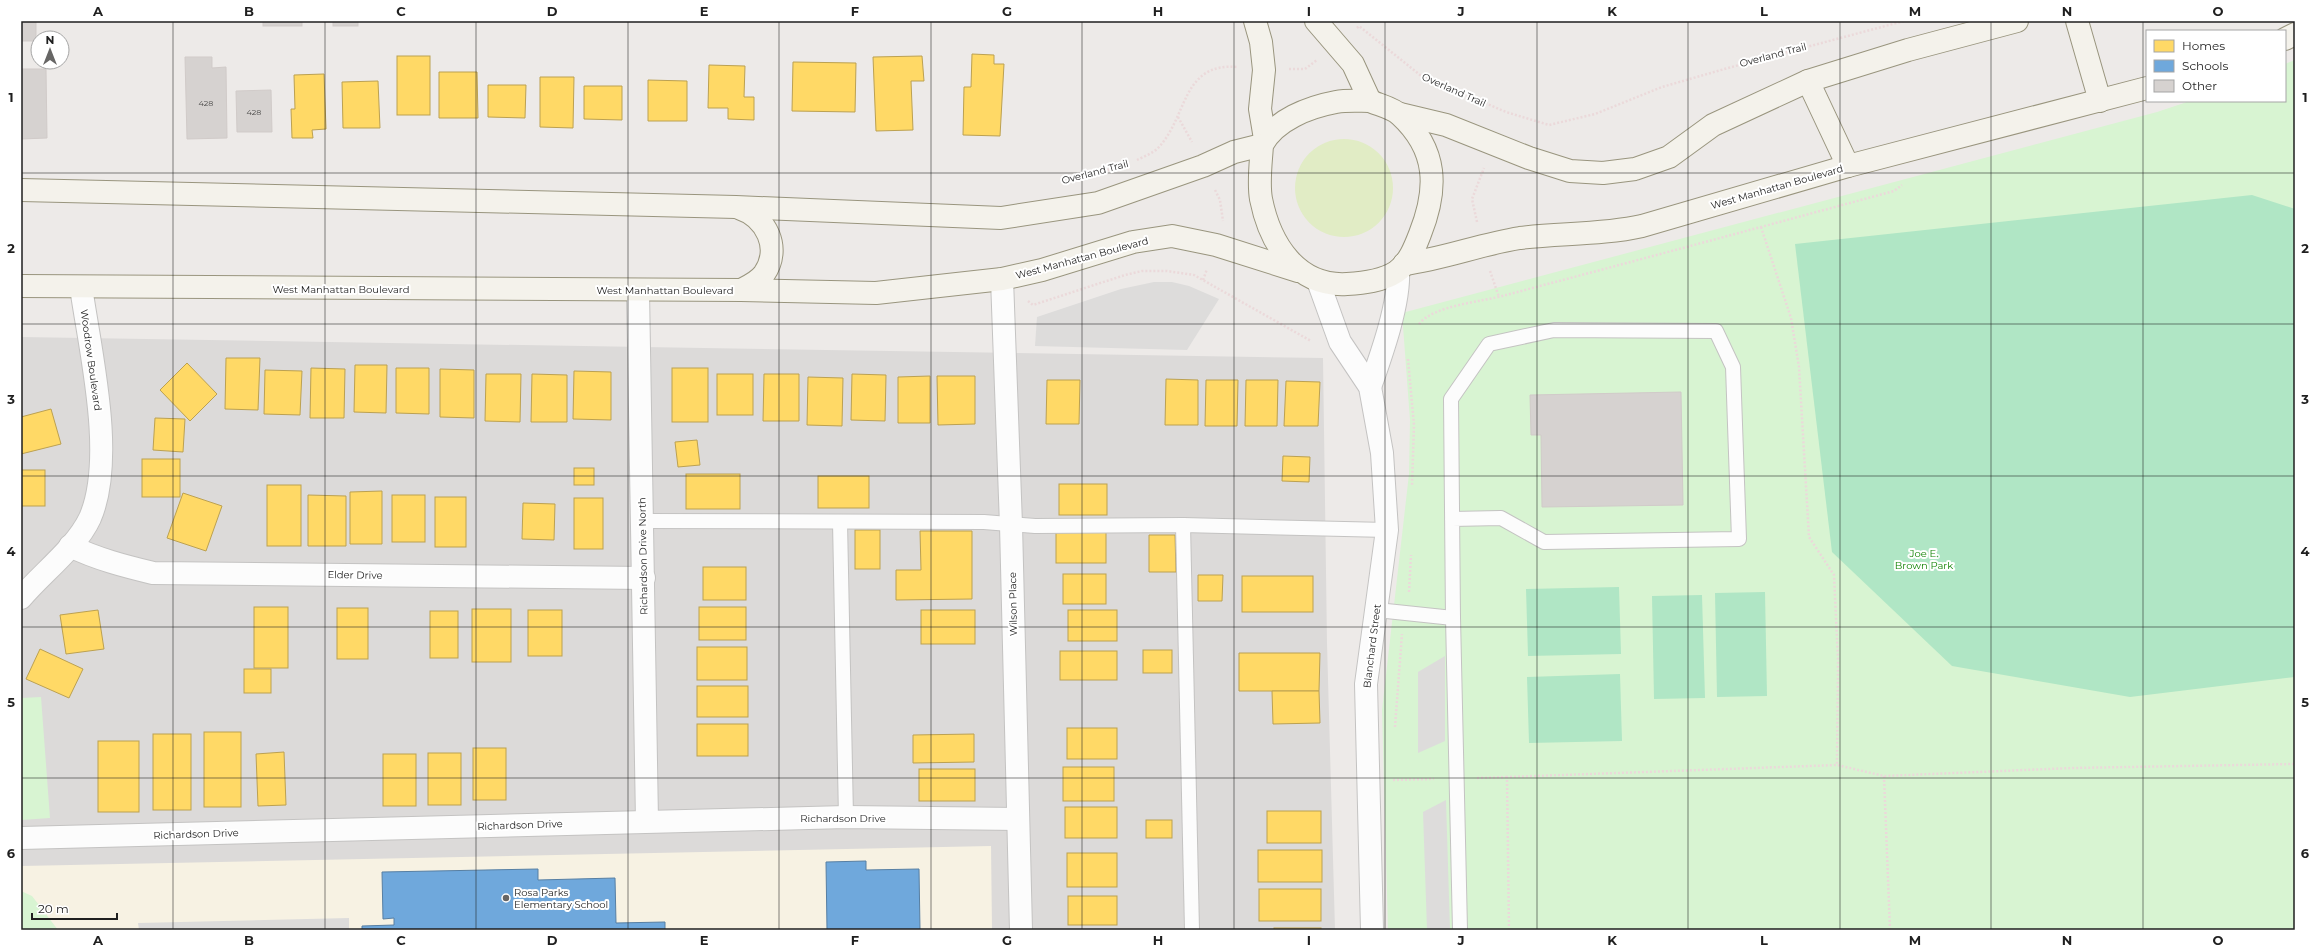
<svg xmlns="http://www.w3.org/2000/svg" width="2316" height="951" font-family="Montserrat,sans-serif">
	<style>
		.residential { fill: #dcdad9 }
		.education { fill: #f7f2e3 }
		.grass { fill: #e1ecc5 }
		.park { fill: #d8f4d2 }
		.pitch { fill: #b0e6c5 }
		.parking { fill: #dddcdb }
		.homes { fill: #ffd966; stroke: #bca151 }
		.schools { fill: #6fa8dc; stroke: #577fa3 }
		.building { fill: #d6d2d0; stroke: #d1cbc9 }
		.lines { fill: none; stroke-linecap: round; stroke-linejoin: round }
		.lane-casing { stroke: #c4c3c2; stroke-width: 16 }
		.street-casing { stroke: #c4c3c2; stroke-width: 24 }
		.secondary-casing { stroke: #99957e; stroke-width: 24 }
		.path { stroke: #ebd9da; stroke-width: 2.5; stroke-dasharray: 2 2; stroke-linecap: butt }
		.lane { stroke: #fcfcfc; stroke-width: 14 }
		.street { stroke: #fcfcfc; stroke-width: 22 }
		.secondary { stroke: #f4f2eb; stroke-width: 22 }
		.grid { fill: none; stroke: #1f1f1f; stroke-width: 1; stroke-opacity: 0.55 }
		.poi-dot { fill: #676665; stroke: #fff; stroke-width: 1.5 }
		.labels { text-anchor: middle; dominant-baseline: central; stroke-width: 4; stroke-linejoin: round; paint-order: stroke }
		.number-label { font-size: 8px; fill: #4d4c4b }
		.street-label { font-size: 10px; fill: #1f1f1f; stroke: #fff }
		.park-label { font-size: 10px; fill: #148406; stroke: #fff }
		.poi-label { font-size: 10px; fill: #1f1f1f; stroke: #fff; text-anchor: start }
		.neatline { fill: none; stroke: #1f1f1f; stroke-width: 1.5 }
		.grid-label { font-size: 13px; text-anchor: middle; font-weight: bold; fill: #1f1f1f }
	</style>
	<rect width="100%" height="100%" fill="#edeae8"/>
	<path class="residential" d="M21,337L1323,358L1327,643L1335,930H21Z"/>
	<path class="education" d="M991,846L992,930H21V866Z"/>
	<circle class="grass" cx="1344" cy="188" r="49"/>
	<g class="park">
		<path d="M2295,60V930H1388L1382,710L1409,474L1410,420L1402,313L2157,112L2190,101H2285V64Z"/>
		<path d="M41,697L50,818L21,820V698Z"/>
		<path d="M21,891L32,896L58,930H21Z"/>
	</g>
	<g class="pitch">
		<path d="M2252,195L2295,209V677L2130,697L1952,666L1832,552L1795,244Z"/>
		<path d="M1619,587L1621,654L1528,656L1526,589Z"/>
		<path d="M1765,592L1767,696L1717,697L1715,593Z"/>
		<path d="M1702,595L1705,698L1654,699L1652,596Z"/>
		<path d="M1620,674L1622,741L1529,743L1527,677Z"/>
	</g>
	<g class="parking">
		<path d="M1154,282H1172L1189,286L1219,299L1187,350L1035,346L1037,317L1121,289Z"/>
		<path d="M1445,656V741L1418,753V672Z"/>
		<path d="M1446,800L1450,930H1427L1423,812Z"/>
		<path d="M349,918V930H139L138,923Z"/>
	</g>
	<g class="homes">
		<path d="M972,54L994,55V64H1004L1000,136L963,135L964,87H971Z"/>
		<rect x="397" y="56" width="33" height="59"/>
		<path d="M922,56L924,81H911L913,130L876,131L873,57Z"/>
		<path d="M793,62L856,63L855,112L792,111Z"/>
		<path d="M709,65L745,66L744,97H754V120L728,119V108H708Z"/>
		<path d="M439,72H477L478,118H439Z"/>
		<path d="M324,74L326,129L312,130L313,138H292L291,109H295L294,75Z"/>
		<path d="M540,77H574L573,128L540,127Z"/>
		<path d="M648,80L687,81V121H648Z"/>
		<path d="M378,81L380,128H343L342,82Z"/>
		<path d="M488,85H526L525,118L488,117Z"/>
		<path d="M584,86H622V120L584,119Z"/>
		<path d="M226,358H260L258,410L225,409Z"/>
		<path d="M187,363L217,394L190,421L160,390Z"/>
		<path d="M355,365H387L386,413L354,412Z"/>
		<path d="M311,368L345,369L344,418H310Z"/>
		<path d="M396,368H429V414L396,413Z"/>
		<rect x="672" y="368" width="36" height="54"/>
		<path d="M440,369L474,370V418L440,417Z"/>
		<path d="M265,370L302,371L300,415L264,414Z"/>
		<path d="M574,371L611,372V420L573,419Z"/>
		<path d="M486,374H521L520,422L485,421Z"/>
		<path d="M532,374L567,375V422H531Z"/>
		<rect x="717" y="374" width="36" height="41"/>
		<path d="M764,374H799V421H763Z"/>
		<path d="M852,374L886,375L885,421L851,420Z"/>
		<path d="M930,376V423H898V377Z"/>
		<path d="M937,376H975V424L938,425Z"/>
		<path d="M808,377L843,378L842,426L807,425Z"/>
		<path d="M1166,379L1198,380V425H1165Z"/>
		<path d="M1047,380H1080L1079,424H1046Z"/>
		<path d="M1206,380H1238L1237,426H1205Z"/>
		<path d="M1246,380H1278L1277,426H1245Z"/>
		<path d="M1286,381L1320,382L1318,426H1284Z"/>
		<path d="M51,409L61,444L21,454V417Z"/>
		<path d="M155,418L185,419L183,452L153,450Z"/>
		<path d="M697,440L700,465L678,467L675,442Z"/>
		<path d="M1283,456L1310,457L1309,482L1282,481Z"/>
		<rect x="142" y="459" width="38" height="38"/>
		<rect x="574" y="468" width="20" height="17"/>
		<rect x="21" y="470" width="24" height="36"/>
		<rect x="686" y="474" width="54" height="35"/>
		<rect x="818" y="476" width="51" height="32"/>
		<rect x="1059" y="484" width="48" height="31"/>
		<rect x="267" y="485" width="34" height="61"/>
		<path d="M382,491V544H350V492Z"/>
		<path d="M183,493L222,506L206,551L167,538Z"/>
		<path d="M308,495L346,496V546H308Z"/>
		<rect x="392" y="495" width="33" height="47"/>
		<rect x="435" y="497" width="31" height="50"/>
		<rect x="574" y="498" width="29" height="51"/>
		<path d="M523,503L555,504L554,540L522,539Z"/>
		<rect x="855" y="530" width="25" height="39"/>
		<path d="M920,531H972V599L896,600V570H921Z"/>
		<rect x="1056" y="531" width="50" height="32"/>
		<path d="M1149,535H1175L1176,572H1149Z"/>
		<rect x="703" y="567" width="43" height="33"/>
		<rect x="1063" y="574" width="43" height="30"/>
		<path d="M1198,575H1223L1222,601H1198Z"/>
		<rect x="1242" y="576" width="71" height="36"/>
		<rect x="254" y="607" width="34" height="61"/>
		<rect x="699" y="607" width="47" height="33"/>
		<rect x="337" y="608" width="31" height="51"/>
		<rect x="472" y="609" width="39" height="53"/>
		<path d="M98,610L104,649L66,654L60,615Z"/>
		<rect x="528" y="610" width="34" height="46"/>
		<rect x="921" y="610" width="54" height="34"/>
		<rect x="1068" y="610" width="49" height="31"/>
		<rect x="430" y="611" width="28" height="47"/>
		<rect x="697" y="647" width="50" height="33"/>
		<path d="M40,649L83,669L69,698L26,679Z"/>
		<rect x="1143" y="650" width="29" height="23"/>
		<rect x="1060" y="651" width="57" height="29"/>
		<path d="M1239,653H1320L1319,691H1239Z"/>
		<rect x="244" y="669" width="27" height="24"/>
		<rect x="697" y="686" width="51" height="31"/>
		<path d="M1272,691H1319L1320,723L1273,724Z"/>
		<rect x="697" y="724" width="51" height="32"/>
		<rect x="1067" y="728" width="50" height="31"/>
		<rect x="204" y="732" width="37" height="75"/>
		<rect x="153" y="734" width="38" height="76"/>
		<path d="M974,734V762L913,763V735Z"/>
		<rect x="98" y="741" width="41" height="71"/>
		<rect x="473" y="748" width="33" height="52"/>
		<path d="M284,752L286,805L258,806L256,754Z"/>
		<rect x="428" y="753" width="33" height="52"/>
		<rect x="383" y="754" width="33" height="52"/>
		<rect x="1063" y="767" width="51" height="34"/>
		<rect x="919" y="769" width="56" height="32"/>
		<rect x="1065" y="807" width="52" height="31"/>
		<rect x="1267" y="811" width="54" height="32"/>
		<rect x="1146" y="820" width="26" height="18"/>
		<rect x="1258" y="850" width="64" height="32"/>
		<rect x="1067" y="853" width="50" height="34"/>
		<rect x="1259" y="889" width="62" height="32"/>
		<rect x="1068" y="896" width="49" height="29"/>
		<rect x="1274" y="928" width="47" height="2"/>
	</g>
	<g class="schools">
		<path d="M866,861V870L919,869L920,930H827L826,862Z"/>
		<path d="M538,869V880L615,878L616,923L665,922V930H362V926L394,925V918L383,919L382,872Z"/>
	</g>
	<g class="building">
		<rect x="21" y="21" width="15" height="20"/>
		<rect x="263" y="21" width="39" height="5"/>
		<rect x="333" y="21" width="25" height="5"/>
		<path d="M185,57H212V68L226,67L227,138L187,139Z"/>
		<path d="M21,69H46L47,138L21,139Z"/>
		<path d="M271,90L272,132H237L236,91Z"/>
		<path d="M1681,392L1683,505L1542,507L1541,435H1531L1530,395Z"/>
	</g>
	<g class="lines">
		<defs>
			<g id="lane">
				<path d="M643,521L984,522L1035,526L1183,525L1387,530"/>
				<path d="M840,522L846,817"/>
				<path d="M1183,525L1192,930"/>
				<path d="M1377,610L1453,618L1451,399L1489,344L1554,330L1716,331L1733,367L1739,539L1544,542L1501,518L1452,519"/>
				<path d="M1453,618L1460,930"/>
			</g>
			<g id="street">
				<path d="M1002,279L1011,525L1021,930"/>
				<path d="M1318,281L1340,342L1370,387L1382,453L1387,530L1366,684L1372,930"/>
				<path d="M638,291L647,821"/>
				<path d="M1370,387C1381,356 1400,303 1398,271"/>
				<path d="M70,546C97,559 124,566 153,573L644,578"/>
				<path d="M21,598C42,573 76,548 90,518C116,458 90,351 81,287"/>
				<path d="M21,838L846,817L1018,819"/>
			</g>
			<g id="secondary">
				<path d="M1255,21L1261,42L1264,70L1260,109L1265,139"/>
				<path d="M1316,21L1353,64L1370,101"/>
				<path d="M2077,21L2100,101"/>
				<path d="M2285,39L2295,34"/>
				<path d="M1808,81L1848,166"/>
				<path d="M1370,101C1379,105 1393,108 1400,115C1438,150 1438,189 1420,234C1415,247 1409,263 1396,272C1382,281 1364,283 1347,284C1297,287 1270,244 1261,199C1258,182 1261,162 1262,145C1275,120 1309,107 1336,102C1347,100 1359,101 1370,101Z"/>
				<path d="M1400,114L1446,125L1529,158L1570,171L1603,173L1635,169L1669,157L1713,125L1808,81L1908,50L2017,21"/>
				<path d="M21,190L736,207L1001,218L1098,203L1203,166L1234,152L1262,145"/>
				<path d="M739,208C766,217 782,248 764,274C758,282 749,286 741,290"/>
				<path d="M1404,264C1443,259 1481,244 1520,238C1560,233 1602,235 1642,226L1848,166L2147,88"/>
				<path d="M21,286L741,290L876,293L1002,279L1042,270L1133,242L1172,236L1216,245L1298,271"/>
			</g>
		</defs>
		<use href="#lane" class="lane-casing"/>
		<use href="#street" class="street-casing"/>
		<use href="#secondary" class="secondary-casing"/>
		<g class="path">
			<path d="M1357,28L1359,26L1420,75L1506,112L1549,125L1595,114L1662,87L1728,68L1904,21"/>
			<path d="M1289,69H1305L1317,60"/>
			<path d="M1178,117L1192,142"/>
			<path d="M1137,160C1143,157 1153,153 1158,148C1188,117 1181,62 1238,67"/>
			<path d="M1073,179L1109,170"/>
			<path d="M1215,190L1220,200L1223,221"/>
			<path d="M1477,222L1472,199L1484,168"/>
			<path d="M1761,227L1791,318L1799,367L1809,537L1834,575L1838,660L1837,765L1884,776L2072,768L2295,764"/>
			<path d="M1490,271L1499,297"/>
			<path d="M1203,280L1207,269"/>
			<path d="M1028,301L1033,305L1125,275L1142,271H1167L1194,275L1311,341"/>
			<path d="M1419,324C1434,305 1482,302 1506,295C1635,261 1765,226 1894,191L1902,185"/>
			<path d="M1408,359L1414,425L1412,486"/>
			<path d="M1409,592L1411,555"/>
			<path d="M1395,727L1402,634"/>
			<path d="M1884,776L1890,930"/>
			<path d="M1477,778L1507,777"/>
			<path d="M1393,780L1434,779"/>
			<path d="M1509,930L1507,777L1837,765"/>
		</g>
		<use href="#lane" class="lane"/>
		<use href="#street" class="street"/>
		<use href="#secondary" class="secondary"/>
	</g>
	<path class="grid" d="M173,21V930M325,21V930M476,21V930M628,21V930M779,21V930M931,21V930M1082,21V930M1234,21V930M1385,21V930M1537,21V930M1688,21V930M1840,21V930M1991,21V930M2143,21V930M21,173H2295M21,324H2295M21,476H2295M21,627H2295M21,778H2295"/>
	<circle class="poi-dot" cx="506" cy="898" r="4"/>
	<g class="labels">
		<g class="number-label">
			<text x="206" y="103">428</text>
			<text x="254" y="112">428</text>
		</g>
		<g class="street-label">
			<text transform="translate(1773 55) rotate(-15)">Overland Trail</text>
			<text transform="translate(1454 90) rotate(24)">Overland Trail</text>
			<text transform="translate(1095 172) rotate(-15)">Overland Trail</text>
			<text transform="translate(1777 187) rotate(-16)">West Manhattan Boulevard</text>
			<text transform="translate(1082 258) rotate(-15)">West Manhattan Boulevard</text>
			<text x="341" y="289">West Manhattan Boulevard</text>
			<text x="665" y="290">West Manhattan Boulevard</text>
			<text transform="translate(91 360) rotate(82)">Woodrow Boulevard</text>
			<text transform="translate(643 556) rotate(-91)">Richardson Drive North</text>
			<text transform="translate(355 575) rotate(1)">Elder Drive</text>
			<text transform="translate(1013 604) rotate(-91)">Wilson Place</text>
			<text transform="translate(1372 646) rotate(-83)">Blanchard Street</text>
			<text x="843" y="818">Richardson Drive</text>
			<text transform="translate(520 825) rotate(-2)">Richardson Drive</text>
			<text transform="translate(196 834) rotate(-2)">Richardson Drive</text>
		</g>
		<g class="park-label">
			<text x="1924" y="553">Joe E.<tspan x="1924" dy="12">Brown Park</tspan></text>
		</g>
		<g class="poi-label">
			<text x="514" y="892">Rosa Parks<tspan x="514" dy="12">Elementary School</tspan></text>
		</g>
	</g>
	<rect width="2316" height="951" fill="none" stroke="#ffffff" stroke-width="44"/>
	<rect x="2146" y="30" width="140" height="72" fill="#ffffff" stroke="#a5a5a5"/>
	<rect x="2154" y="40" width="20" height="12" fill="#ffd966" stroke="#a5a5a5"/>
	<text x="2182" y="50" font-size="12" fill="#1f1f1f">Homes</text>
	<rect x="2154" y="60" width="20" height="12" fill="#6fa8dc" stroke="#a5a5a5"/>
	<text x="2182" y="70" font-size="12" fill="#1f1f1f">Schools</text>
	<rect x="2154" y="80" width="20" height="12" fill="#d6d2d0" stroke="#a5a5a5"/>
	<text x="2182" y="90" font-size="12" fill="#1f1f1f">Other</text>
	<g transform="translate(50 50)"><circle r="19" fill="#ffffff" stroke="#a5a5a5"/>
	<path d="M0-3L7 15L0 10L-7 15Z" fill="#676665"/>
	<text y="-6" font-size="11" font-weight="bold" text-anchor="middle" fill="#1f1f1f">N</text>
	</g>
	<path d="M32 913v6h85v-6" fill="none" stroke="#1f1f1f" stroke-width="2"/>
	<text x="38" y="913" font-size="12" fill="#1f1f1f" stroke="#ffffff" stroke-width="3" paint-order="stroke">20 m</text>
	<rect x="22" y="22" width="2272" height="907" class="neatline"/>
	<g class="grid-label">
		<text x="98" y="16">A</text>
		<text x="249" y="16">B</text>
		<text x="401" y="16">C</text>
		<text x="552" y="16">D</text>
		<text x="704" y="16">E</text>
		<text x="855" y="16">F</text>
		<text x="1007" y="16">G</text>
		<text x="1158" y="16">H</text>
		<text x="1309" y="16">I</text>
		<text x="1461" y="16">J</text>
		<text x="1612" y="16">K</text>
		<text x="1764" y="16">L</text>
		<text x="1915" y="16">M</text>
		<text x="2067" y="16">N</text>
		<text x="2218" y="16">O</text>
		<text x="11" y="102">1</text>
		<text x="2305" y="102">1</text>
		<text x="11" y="253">2</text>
		<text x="2305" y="253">2</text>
		<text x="11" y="404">3</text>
		<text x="2305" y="404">3</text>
		<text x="11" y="556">4</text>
		<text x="2305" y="556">4</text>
		<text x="11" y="707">5</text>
		<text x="2305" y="707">5</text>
		<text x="11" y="858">6</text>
		<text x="2305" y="858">6</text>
		<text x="98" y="945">A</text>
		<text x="249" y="945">B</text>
		<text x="401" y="945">C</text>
		<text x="552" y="945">D</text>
		<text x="704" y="945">E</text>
		<text x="855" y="945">F</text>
		<text x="1007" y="945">G</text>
		<text x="1158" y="945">H</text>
		<text x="1309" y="945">I</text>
		<text x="1461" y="945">J</text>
		<text x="1612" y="945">K</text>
		<text x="1764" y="945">L</text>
		<text x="1915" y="945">M</text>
		<text x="2067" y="945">N</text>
		<text x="2218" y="945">O</text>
	</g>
</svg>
